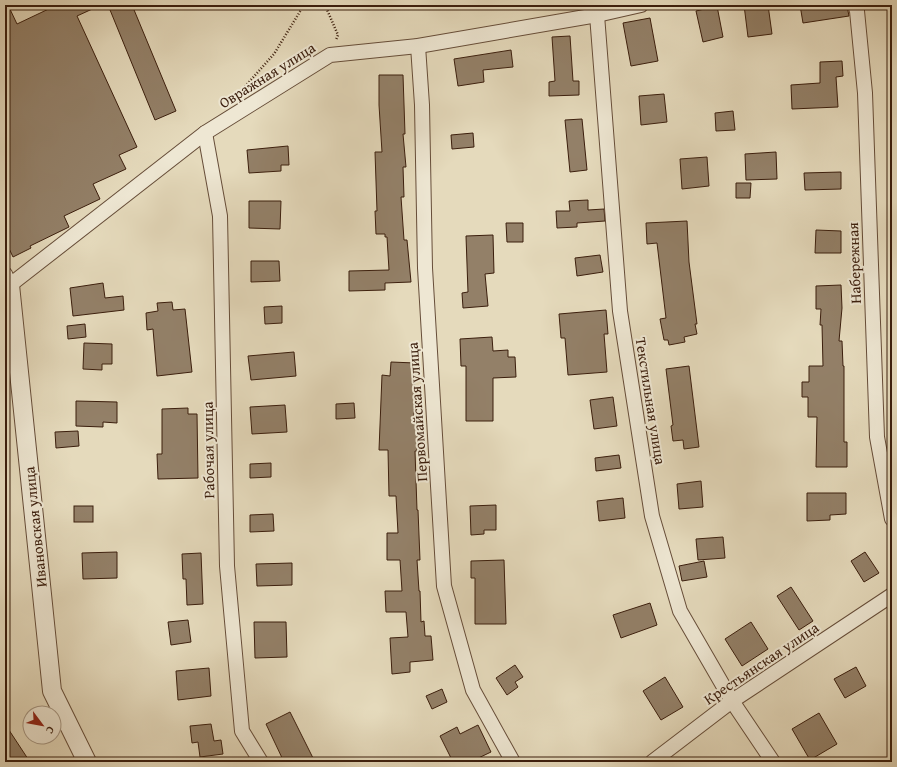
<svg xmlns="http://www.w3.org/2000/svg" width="897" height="767" font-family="'Gentium Book Plus',serif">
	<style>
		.building { fill: #938068; stroke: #3b1e0d }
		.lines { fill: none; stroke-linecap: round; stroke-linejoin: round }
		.minor-casing { stroke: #664d39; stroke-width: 16 }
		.tertiary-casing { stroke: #664d39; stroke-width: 20 }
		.path { stroke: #3b1e0d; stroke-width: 2.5; stroke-dasharray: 1 2; stroke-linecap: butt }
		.minor { stroke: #eee7d3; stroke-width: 14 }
		.tertiary { stroke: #eee7d3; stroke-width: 18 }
		.labels { text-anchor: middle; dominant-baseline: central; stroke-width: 4; stroke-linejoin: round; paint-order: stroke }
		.street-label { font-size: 15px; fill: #3b1e0d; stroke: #eee7d3 }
	</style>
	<rect width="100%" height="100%" fill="#e5dabc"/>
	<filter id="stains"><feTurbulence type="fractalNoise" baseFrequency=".005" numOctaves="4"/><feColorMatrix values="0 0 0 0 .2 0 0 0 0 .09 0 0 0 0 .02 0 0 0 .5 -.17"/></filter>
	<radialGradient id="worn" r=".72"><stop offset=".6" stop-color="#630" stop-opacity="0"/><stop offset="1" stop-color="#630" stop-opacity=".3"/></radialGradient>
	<g class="building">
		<path d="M5,5H8L17,24L57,5H101L77,16L137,147L119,155L126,169L93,184L100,199L64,216L69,227L30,246L31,248L13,257L5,240Z"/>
		<path d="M108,5H132L176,111L155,120Z"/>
		<path d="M744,5H768L772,34L748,37Z"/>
		<path d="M800,5H820V7L847,6L849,16L803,23Z"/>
		<path d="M717,6L723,37L703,42L696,11Z"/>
		<path d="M650,18L658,61L631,66L623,23Z"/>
		<path d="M570,36L573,81H579V95L549,96V82L555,81L552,37Z"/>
		<path d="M511,50L513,67L483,70L484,82L458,86L454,59Z"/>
		<path d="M842,61L843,76L836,77L838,107L792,109L791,85L820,83V62Z"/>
		<path d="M379,75H403L405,134H403L406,167H403L404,197H401L404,240H407L411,282L385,283V290L349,291V271L389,270L387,237H385V234H376L375,211H377L375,152H382L379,105Z"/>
		<path d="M664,94L667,122L641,125L639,96Z"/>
		<path d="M733,111L735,130L716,131L715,113Z"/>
		<path d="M582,119L587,170L570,172L565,120Z"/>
		<path d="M473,133L474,147L452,149L451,135Z"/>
		<path d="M288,146L289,165H281V171L249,173L247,150Z"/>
		<path d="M776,152L777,179L746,180L745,154Z"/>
		<path d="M707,157L709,186L682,189L680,159Z"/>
		<path d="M841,172V189L805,190L804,173Z"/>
		<path d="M736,183H751L750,198H736Z"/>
		<path d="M588,200V210L604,209L605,221L577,223V227L557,228L556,211H570L569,201Z"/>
		<path d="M249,201H281L280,229L249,228Z"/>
		<path d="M687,221L689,262L697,324H695L697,334L684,337L685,342L669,345L668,340H664L660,319L666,318L657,243L647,244L646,223Z"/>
		<path d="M506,223H523V242H507Z"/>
		<path d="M816,230L841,231V253H815Z"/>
		<path d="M493,235L494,273L485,274L488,306L463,308L462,293L468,292L466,236Z"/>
		<path d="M600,255L603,272L577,276L575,258Z"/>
		<path d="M251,261H279L280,281L251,282Z"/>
		<path d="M103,283L105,298L123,296L124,310L73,316L70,288Z"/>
		<path d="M841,285L842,308L839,341H842L843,366H844V442H847V467H816L817,417H808V397H802V382H809V366H823L822,325H820L821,309H816V286Z"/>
		<path d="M172,302L173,310L185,309L192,372L157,376L153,329L147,330L146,313L158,311L157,303Z"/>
		<path d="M282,306V323L265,324L264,307Z"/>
		<path d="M606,310L608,334H604L607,372L568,375L565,338H561L559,314Z"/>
		<path d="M85,324L86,337L68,339L67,326Z"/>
		<path d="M492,337L493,351L508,350V357H515L516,377L493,378V421H466V366H461L460,339Z"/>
		<path d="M84,343L112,344V364H102V370L83,369Z"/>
		<path d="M294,352L296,376L251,380L248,356Z"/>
		<path d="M391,362L415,363L414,416H418L417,451H415L417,510H418L420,560H417L419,591H420L421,622L424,621L425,636H431L433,660L410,662V672L392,674L390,638L408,637L406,612H386L385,591H402L400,560H387V533H398L396,496H389L388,450H379L382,375L390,376Z"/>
		<path d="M689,366L699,447L684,449L683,440L673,441L671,426L673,425L666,369Z"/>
		<path d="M613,397L617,426L594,429L590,400Z"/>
		<path d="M76,401L117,402V423L103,422V427L76,426Z"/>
		<path d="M354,403L355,418L336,419V404Z"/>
		<path d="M285,405L287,432L252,434L250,407Z"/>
		<path d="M188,408V414H197L198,478L158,479L157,454H162V409Z"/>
		<path d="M78,431L79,446L56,448L55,432Z"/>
		<path d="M619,455L621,468L596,471L595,458Z"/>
		<path d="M271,463V477L250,478V464Z"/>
		<path d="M701,481L703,507L679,509L677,484Z"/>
		<path d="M807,493H846V514L830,515V520L807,521Z"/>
		<path d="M623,498L625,518L599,521L597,501Z"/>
		<path d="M496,505V530H484V534L471,535L470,506Z"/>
		<rect x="74" y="506" width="19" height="16"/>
		<path d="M273,514L274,531L250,532V515Z"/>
		<path d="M723,537L725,558L698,560L696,539Z"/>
		<path d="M117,552V578L83,579L82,553Z"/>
		<path d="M865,552L879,573L864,582L851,561Z"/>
		<path d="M201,553L203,604L187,605L186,579H183L182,554Z"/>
		<path d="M504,560L506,624H475V578H471V561Z"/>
		<path d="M704,561L707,577L682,581L679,566Z"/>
		<path d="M292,563V585L257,586L256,564Z"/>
		<path d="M791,587L813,621L799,630L777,596Z"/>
		<path d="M650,603L657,625L621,638L613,615Z"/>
		<path d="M188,620L191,642L171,645L168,622Z"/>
		<path d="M254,622H286L287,657L255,658Z"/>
		<path d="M751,622L768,649L742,666L725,639Z"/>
		<path d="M515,665L523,677L515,682L518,687L507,695L496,678Z"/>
		<path d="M856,667L866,686L845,698L834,679Z"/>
		<path d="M209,668L211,696L178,700L176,671Z"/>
		<path d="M665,677L683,707L661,720L643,691Z"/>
		<path d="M442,689L447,702L432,709L426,696Z"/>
		<path d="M290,712L315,762H284L266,724Z"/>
		<path d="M819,713L837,744L810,760L792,729Z"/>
		<path d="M5,724L30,762H5Z"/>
		<path d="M211,724L214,741L221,740L223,754L200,757L198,742L192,743L190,726Z"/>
		<path d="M478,725L491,752L470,762H453L440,736L457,727L460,734Z"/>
	</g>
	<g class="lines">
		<defs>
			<g id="minor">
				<path d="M855,5L857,11L865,93L877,437L892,519"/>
				<path d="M597,15L620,311L652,516L680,611L732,701L773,762"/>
				<path d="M418,46L422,105L425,268L444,586L473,690L513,762"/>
				<path d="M205,133L220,216L227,566L242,731L261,762"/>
				<path d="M5,274L10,285L205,133L330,55L418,46L597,15L641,5"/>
				<path d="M652,762L732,701L892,595"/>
			</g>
			<path id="tertiary" d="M10,285L52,691L87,762"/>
		</defs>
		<use href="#minor" class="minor-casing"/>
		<use href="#tertiary" class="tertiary-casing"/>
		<g class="path">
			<path d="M325,5L338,35L336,40"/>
			<path d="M241,91L274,54L304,5"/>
		</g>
		<use href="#minor" class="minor"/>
		<use href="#tertiary" class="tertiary"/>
	</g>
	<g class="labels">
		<g class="street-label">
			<text transform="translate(267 75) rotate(-32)">Овражная улица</text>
			<text transform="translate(854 263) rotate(-92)">Набережная</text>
			<text transform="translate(651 401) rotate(81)">Текстильная улица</text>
			<text transform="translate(417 412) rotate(-94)">Первомайская улица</text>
			<text transform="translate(208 450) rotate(-91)">Рабочая улица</text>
			<text transform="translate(35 527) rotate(-96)">Ивановская улица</text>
			<text transform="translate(761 663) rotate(-34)">Крестьянская улица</text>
		</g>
	</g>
	<rect width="897" height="767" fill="none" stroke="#e5dabc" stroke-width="20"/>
	<rect x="6" y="6" width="885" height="755" fill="none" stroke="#3b1e0d" stroke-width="2"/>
	<rect x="10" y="10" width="877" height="747" fill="none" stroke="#3b1e0d"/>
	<g transform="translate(42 725) rotate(122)"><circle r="19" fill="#eee7d3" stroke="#a69784"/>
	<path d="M0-3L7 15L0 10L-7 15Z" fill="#8f2418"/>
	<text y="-6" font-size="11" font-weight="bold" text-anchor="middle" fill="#3b1e0d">С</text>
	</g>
	<rect width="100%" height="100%" filter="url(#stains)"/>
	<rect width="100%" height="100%" fill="url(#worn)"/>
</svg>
